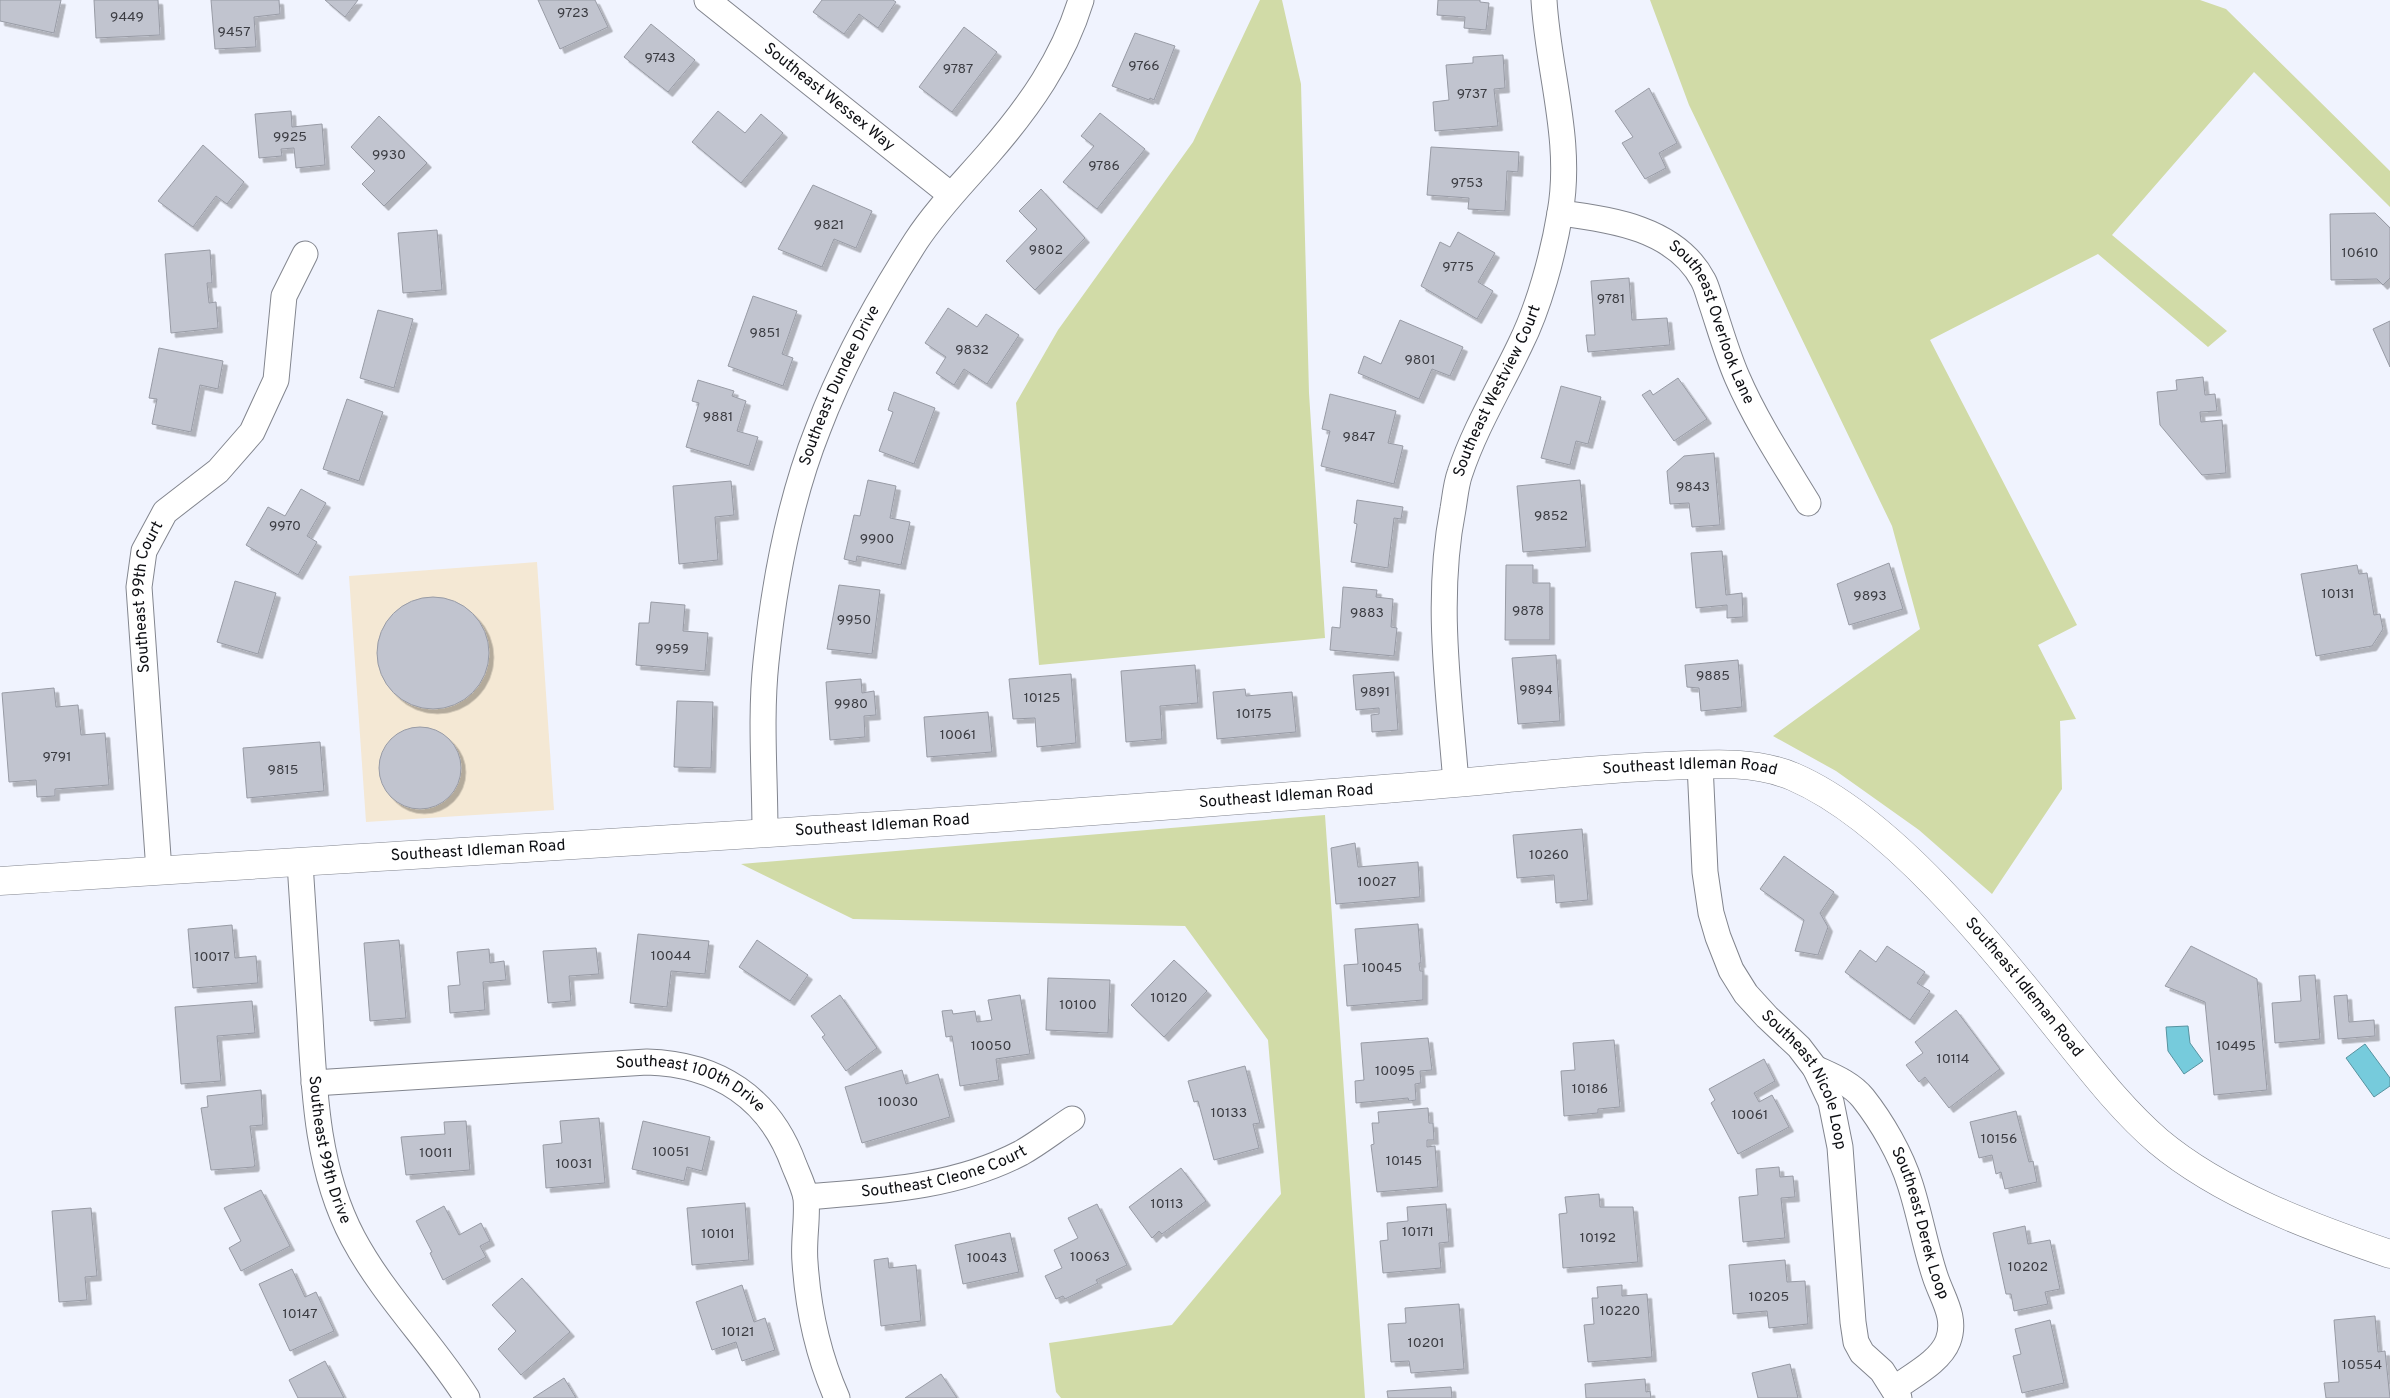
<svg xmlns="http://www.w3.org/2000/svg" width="2390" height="1398" font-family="Overpass,sans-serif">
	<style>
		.industrial { fill: #f4e8d4 }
		.green { fill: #d1dba7 }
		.water { fill: #76cbdc; stroke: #5793a0 }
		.building { fill: #c1c4cf; stroke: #989ba5; filter: url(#shadow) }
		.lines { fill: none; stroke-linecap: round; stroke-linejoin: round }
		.minor-casing { stroke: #82858e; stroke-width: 27 }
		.major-casing { stroke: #82858e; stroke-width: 29 }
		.minor { stroke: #fff; stroke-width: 25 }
		.major { stroke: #fff; stroke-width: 28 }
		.labels { text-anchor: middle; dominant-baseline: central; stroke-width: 4; stroke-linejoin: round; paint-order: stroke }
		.number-label { font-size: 14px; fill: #3b3c42 }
		.street-label { font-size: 16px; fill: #0e0f13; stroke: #f0f3fe }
	</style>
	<defs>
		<filter id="shadow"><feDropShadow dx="4.5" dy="4.5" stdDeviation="0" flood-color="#0004"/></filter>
	</defs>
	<rect width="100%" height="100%" fill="#f0f3fe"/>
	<path class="industrial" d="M537,562L554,810L366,822L349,576Z"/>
	<g class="green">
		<path d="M1260,0H1282L1301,84L1309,393L1325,638L1039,665L1016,403L1058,330L1193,142Z"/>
		<path d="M1650,0H2200L2226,9L2390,171V207L2254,72L2112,235L2227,331L2208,347L2098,254L1930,340L2077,625L2038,645L2076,719L2060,721L2062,789L1992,894L1919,830L1836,771L1773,736L1920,629L1892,526L1689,105Z"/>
		<path d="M1325,815L1365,1398H1061L1056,1392L1049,1343L1172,1325L1281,1194L1268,1040L1185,926L853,919L741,864Z"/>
	</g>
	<g class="water">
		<path d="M2188,1026L2190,1043L2203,1061L2184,1074L2168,1051L2166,1027Z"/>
		<path d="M2365,1044L2390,1078V1086L2374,1097L2346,1058Z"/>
	</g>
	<g class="building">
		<path d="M0,0H61L54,33L0,21Z"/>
		<path d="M94,0H158L160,35L96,38Z"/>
		<path d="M211,0H279L280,14L254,17L256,47L215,49Z"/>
		<path d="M325,0H358L345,17Z"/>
		<path d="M538,0H595L608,27L560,49Z"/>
		<path d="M822,0H893L896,2L878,28L859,14L844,34L813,12Z"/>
		<path d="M1438,0H1480V2L1489,3L1486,30L1464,28L1465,17L1437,15Z"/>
		<path d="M651,24L695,60L668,92L624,57Z"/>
		<path d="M964,27L997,52L952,112L919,87Z"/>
		<path d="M1135,33L1175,46L1154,100L1150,98L1149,100L1112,86Z"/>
		<path d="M1503,55L1505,88L1494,89L1498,126L1435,131L1433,102L1449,100L1446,65L1473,63V57Z"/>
		<path d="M1649,88L1677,143L1659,153L1666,168L1645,179L1622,143L1633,137L1615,111Z"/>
		<path d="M291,111L292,127L322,124L325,165L296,168L294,148L281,149L282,156L259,158L255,114Z"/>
		<path d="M718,111L745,133L761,114L783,133L741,183L692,142Z"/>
		<path d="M1100,113L1145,149L1097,209L1063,182L1094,146L1081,136Z"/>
		<path d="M379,116L427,163L384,206L362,184L375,171L351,147Z"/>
		<path d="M203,145L244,182L227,204L216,196L193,227L158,201Z"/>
		<path d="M1431,147L1519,152L1518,172L1507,171L1505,211L1468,209L1469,198L1427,195Z"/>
		<path d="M813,185L872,211L856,248L834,239L822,267L778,249Z"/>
		<path d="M1041,189L1085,238L1035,290L1006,261L1037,229L1019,211Z"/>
		<path d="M2375,213L2390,228V278L2383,285L2377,279L2331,280L2330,214Z"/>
		<path d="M437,230L442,290L403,293L398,233Z"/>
		<path d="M1458,232L1495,253L1478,282L1493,291L1477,319L1421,286L1440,242L1450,247Z"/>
		<path d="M210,250L212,283H207L209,303L216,302L218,328L171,333L165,254Z"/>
		<path d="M1629,278L1632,320L1667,318L1670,345L1588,352L1586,335H1595L1591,281Z"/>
		<path d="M753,296L797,311L782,354L793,358L783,386L728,366Z"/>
		<path d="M948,308L977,327L986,314L1019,335L987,384L964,369L954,385L936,373L946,357L925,343Z"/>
		<path d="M378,310L413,319L394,388L360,378Z"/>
		<path d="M1400,320L1463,347L1450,376L1432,369L1419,399L1358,373L1364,356L1381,364Z"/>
		<path d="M2390,321V367L2373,329Z"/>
		<path d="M159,348L223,361L218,389L200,385L191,432L152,424L157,399L149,398Z"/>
		<path d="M2203,377L2205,395L2215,394L2217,411L2200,412L2201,422L2222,420L2226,473L2202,475L2160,425L2157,392L2177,390L2176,380Z"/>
		<path d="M1678,378L1707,419L1674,441L1642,395L1650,390L1653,395Z"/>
		<path d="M698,380L734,391L732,396L746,401L737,431L758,437L749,466L686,447L699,403L692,401Z"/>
		<path d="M1561,386L1601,397L1588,444L1576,441L1570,465L1541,458Z"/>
		<path d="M894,392L935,408L914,464L879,451L893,412L888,410Z"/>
		<path d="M1330,394L1396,411L1388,443L1403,446L1394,484L1321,466L1330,431L1322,429Z"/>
		<path d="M347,399L383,412L359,481L323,469Z"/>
		<path d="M1714,453L1720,525L1692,527L1689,503L1670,504L1667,471L1684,456Z"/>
		<path d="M868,480L896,486L890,518L910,522L901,565L857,556L856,562L844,559L854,515L860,516Z"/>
		<path d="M1580,480L1586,547L1523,552L1517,486Z"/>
		<path d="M731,481L734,515L715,517L718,560L679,564L673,486Z"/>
		<path d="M301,489L326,503L307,536L317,542L298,575L246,545L268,507L285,516Z"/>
		<path d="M1357,500L1403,507L1401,519L1394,518L1388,568L1351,562L1357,524L1354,523Z"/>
		<path d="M1722,551L1726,595L1742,593L1743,617L1727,618V605L1696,608L1691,553Z"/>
		<path d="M1889,563L1903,609L1849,625L1837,584Z"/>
		<path d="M1506,565H1533V583H1550V640H1505Z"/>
		<path d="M2357,565L2359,574L2367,573L2374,615L2380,614L2383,629L2372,646L2316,656L2301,574Z"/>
		<path d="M235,581L276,593L258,654L217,642Z"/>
		<path d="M839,585L880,590L872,654L827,649Z"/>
		<path d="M1343,587L1377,590L1376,597L1393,599L1391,627L1397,628L1394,656L1330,650L1332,627L1340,628Z"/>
		<circle cx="433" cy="653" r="56"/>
		<path d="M651,602L685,605L683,631L708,633L705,671L636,665L639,623H649Z"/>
		<path d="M1556,655L1560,721L1518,724L1512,658Z"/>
		<path d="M1738,660L1742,707L1701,711L1699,688L1687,687L1685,665Z"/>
		<path d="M1195,665L1198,703L1160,706L1162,739L1126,742L1121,671Z"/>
		<path d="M1394,672L1398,730L1372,732L1371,715L1379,714V708L1356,710L1353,675Z"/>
		<path d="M1071,674L1076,743L1037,747L1035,718L1013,719L1009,679Z"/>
		<path d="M861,679L862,693L874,691L876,715L864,716L865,737L830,740L826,682Z"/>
		<path d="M54,688L56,707L78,705L81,735L105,733L109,785L55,789V796L37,797L36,780L9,782L2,693Z"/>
		<path d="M1245,689L1246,696L1292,692L1296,732L1217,739L1213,692Z"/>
		<path d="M677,701L713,702L711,768L674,767Z"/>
		<path d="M988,712L992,752L927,757L924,717Z"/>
		<circle cx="420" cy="768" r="41"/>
		<path d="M320,742L324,791L247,798L243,748Z"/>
		<path d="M1582,829L1588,900L1556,903L1554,875L1517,878L1513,835Z"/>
		<path d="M1355,843L1358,867L1418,862L1420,897L1336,904L1331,848Z"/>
		<path d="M1784,856L1834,892L1820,913L1828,927L1818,955L1795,951L1804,920L1760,889Z"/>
		<path d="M1418,924L1421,963H1419L1420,971H1423V1000L1347,1006L1344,965L1358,964L1355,929Z"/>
		<path d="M232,925L235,958L256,956L258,983L193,988L188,929Z"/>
		<path d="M638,934L709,941L705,974L671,971L667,1007L630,1003Z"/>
		<path d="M399,940L406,1018L370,1021L364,943Z"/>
		<path d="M757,940L808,975L790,1001L739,967Z"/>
		<path d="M1887,946L1925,972L1917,983L1930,991L1910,1020L1845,972L1860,950L1876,962Z"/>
		<path d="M2191,946L2257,979L2267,1090L2214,1095L2205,1002L2165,986Z"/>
		<path d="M596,948L599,974L569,976L571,1001L548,1003L543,951Z"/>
		<path d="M489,949L490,963L504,961L506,980L483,982L485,1010L450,1013L448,986L460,985L457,952Z"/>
		<path d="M1174,960L1207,991L1164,1037L1131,1005Z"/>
		<path d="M2315,975L2320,1039L2275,1043L2272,1003L2301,1001L2299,976Z"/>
		<path d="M1048,978L1110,980L1108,1033L1046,1030Z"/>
		<path d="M840,995L877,1048L846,1071L822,1037L825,1035L811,1016Z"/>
		<path d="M1020,995L1030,1054L996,1059L999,1080L960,1086L952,1036L946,1037L942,1011L952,1010L953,1014L975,1011L977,1022L992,1020L988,1000Z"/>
		<path d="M2347,995L2349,1022L2374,1020L2375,1036L2338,1039L2334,996Z"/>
		<path d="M252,1001L255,1033L217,1036L221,1081L181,1084L175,1007Z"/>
		<path d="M1956,1010L2000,1069L1949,1108L1925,1077L1919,1082L1906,1065L1923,1053L1915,1042Z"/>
		<path d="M1428,1038L1432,1070L1420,1071L1421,1083L1415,1084L1416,1100L1409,1101L1408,1098L1356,1103L1355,1081L1364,1080L1361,1043Z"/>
		<path d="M1614,1040L1620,1107L1598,1109V1113L1564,1116L1561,1071L1575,1070L1573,1043Z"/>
		<path d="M1764,1059L1775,1081L1754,1093L1759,1102L1772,1095L1789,1127L1738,1154L1711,1103L1715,1100L1709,1089Z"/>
		<path d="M1245,1066L1260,1123L1253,1124L1259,1148L1214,1160L1198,1101L1194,1102L1188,1081Z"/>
		<path d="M902,1070L906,1084L938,1074L950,1117L862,1143L845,1087Z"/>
		<path d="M261,1090L263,1125L250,1126L255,1164L254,1167L211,1170L201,1108L208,1107L207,1096Z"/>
		<path d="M1428,1108L1429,1123H1433L1434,1140H1427V1147L1435,1146L1438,1187L1377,1192L1371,1145L1374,1144L1372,1123H1379L1378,1112Z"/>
		<path d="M2016,1111L2029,1162L2033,1161L2037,1182L2005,1189L2001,1172L1996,1174L1992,1155L1979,1158L1970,1122Z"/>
		<path d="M599,1118L605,1183L546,1188L543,1145L562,1143L560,1121Z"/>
		<path d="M466,1121L470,1170L406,1175L401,1137L445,1134L444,1122Z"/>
		<path d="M643,1121L710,1137L702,1171L687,1167L684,1181L632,1169Z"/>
		<path d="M1779,1167L1780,1177L1793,1176L1795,1197L1781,1198L1785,1238L1743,1242L1739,1197L1758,1195L1756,1169Z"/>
		<path d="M1181,1168L1206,1201L1162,1234L1159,1231L1152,1238L1129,1207Z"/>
		<path d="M261,1190L290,1246L241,1271L229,1248L241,1241L224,1208Z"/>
		<path d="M1599,1194L1600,1207H1633L1638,1262L1563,1268L1559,1214L1567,1213L1565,1197Z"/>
		<path d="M745,1203L749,1260L692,1265L687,1208Z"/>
		<path d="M1097,1204L1127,1265L1096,1280L1098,1283L1065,1299L1063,1296L1056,1299L1045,1276L1062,1268L1054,1250L1078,1238L1068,1218Z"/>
		<path d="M1446,1204L1449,1242L1439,1243L1441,1268L1383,1273L1380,1241L1388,1240L1387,1223L1408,1221L1407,1207Z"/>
		<path d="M444,1206L459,1235L481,1223L490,1241L480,1246L486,1257L443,1280L430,1253L432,1252L416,1221Z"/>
		<path d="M91,1208L97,1276L85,1277L87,1300L59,1302L52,1211Z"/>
		<path d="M2025,1226L2028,1244L2050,1240L2060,1289L2045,1292L2048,1304L2014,1311L2011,1294H2006L1993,1233Z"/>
		<path d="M1010,1233L1019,1272L963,1284L955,1245Z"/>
		<path d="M888,1258L889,1268L916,1265L921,1321L881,1326L874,1260Z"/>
		<path d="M1785,1260L1787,1282L1805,1281L1808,1324L1769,1328L1767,1311L1733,1314L1729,1265Z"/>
		<path d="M292,1269L305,1297L316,1292L334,1331L290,1351L259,1284Z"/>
		<path d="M522,1278L570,1332L521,1375L498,1349L516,1331L492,1305Z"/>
		<path d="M742,1285L754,1322L765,1318L775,1350L742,1361L736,1342L712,1350L696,1302Z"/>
		<path d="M1622,1285V1296L1647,1294L1652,1357L1588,1362L1584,1325L1594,1324L1592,1298H1598L1597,1287Z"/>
		<path d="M1459,1304L1464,1369L1411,1373L1409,1361L1391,1362L1388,1324L1406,1323L1405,1308Z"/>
		<path d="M2375,1316L2378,1352L2385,1351L2390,1398H2326L2324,1383L2339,1382L2334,1320Z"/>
		<path d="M2050,1320L2064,1383L2022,1393L2013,1356L2021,1354L2015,1329Z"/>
		<path d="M325,1361L344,1398H298L289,1380Z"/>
		<path d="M1790,1364L1798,1398H1758L1752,1373Z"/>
		<path d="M941,1374L957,1398H905Z"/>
		<path d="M564,1378L576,1398H533Z"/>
		<path d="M1645,1379L1646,1392L1650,1391L1651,1398H1586L1585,1384Z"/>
		<path d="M1451,1387L1452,1398H1388L1387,1391Z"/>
	</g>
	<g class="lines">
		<defs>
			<g id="minor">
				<path id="s1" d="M707,0L951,195"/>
				<path id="s2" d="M1560,213C1611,219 1676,229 1703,280C1707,287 1709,297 1712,305C1720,329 1727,354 1737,377C1756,421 1783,462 1808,503"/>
				<path id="s3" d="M1700,764L1705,872L1711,913L1718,937L1731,970L1746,994L1767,1017L1799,1047L1815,1068L1831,1102L1840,1147L1853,1322L1856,1342L1862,1353L1882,1371L1899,1398"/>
				<path id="s4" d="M1456,783C1449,692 1435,600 1453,509C1455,497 1456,484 1460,473C1475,428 1500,387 1520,345C1539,307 1553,255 1560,213C1573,141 1548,71 1544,0"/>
				<path id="s5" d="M765,833C765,776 760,718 766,662C774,584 789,502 818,429C843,363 878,300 916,241C937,209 964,182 989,153C1029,107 1063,59 1081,0"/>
				<path id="s6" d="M300,863C303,914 307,966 310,1017C314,1092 317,1170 353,1238C384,1296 432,1343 467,1398"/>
				<path id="s7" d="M159,871L139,587L144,551L165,512L218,471L252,432L276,380L284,296L305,254"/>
				<path id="s8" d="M1815,1068C1832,1076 1851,1083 1863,1098C1882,1122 1901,1155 1910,1184C1920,1215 1925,1246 1935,1276C1942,1298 1957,1317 1948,1341C1940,1362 1911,1376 1894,1389"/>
				<path id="s9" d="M314,1083L647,1062C718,1064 770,1098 794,1165C798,1175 804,1187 806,1198C808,1219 803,1241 805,1262C808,1308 818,1355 837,1398"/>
				<path id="s10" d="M806,1197C880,1191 954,1188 1021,1153C1039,1143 1055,1130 1072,1119"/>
			</g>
			<g id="major">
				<path id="s11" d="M0,881C418,853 836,832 1253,799C1335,793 1417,787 1499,779C1555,774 1610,768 1666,766C1709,764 1754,760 1794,777C1893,820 1996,951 2063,1035C2093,1072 2122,1110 2158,1141C2221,1194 2313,1228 2390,1254"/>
			</g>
		</defs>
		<use href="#minor" class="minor-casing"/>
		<use href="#major" class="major-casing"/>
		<use href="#minor" class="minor"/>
		<use href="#major" class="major"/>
	</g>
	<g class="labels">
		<g class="number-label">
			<text x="573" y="13">9723</text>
			<text x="127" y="17">9449</text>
			<text x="234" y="32">9457</text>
			<text x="660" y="58">9743</text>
			<text x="1144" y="66">9766</text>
			<text x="958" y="69">9787</text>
			<text x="1472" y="94">9737</text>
			<text x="290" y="137">9925</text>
			<text x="389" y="155">9930</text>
			<text x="1104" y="166">9786</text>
			<text x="1467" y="183">9753</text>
			<text x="829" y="225">9821</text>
			<text x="1046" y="250">9802</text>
			<text x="2360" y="253">10610</text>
			<text x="1458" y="267">9775</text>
			<text x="1611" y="299">9781</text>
			<text x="765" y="333">9851</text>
			<text x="972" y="350">9832</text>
			<text x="1420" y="360">9801</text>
			<text x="718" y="417">9881</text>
			<text x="1359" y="437">9847</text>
			<text x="1693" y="487">9843</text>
			<text x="1551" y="516">9852</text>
			<text x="285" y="526">9970</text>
			<text x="877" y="539">9900</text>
			<text x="2338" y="594">10131</text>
			<text x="1870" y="596">9893</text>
			<text x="1528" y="611">9878</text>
			<text x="1367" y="613">9883</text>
			<text x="854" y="620">9950</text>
			<text x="672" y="649">9959</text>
			<text x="1713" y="676">9885</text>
			<text x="1536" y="690">9894</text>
			<text x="1375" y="692">9891</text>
			<text x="1042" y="698">10125</text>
			<text x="851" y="704">9980</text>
			<text x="1254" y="714">10175</text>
			<text x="958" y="735">10061</text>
			<text x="57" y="757">9791</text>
			<text x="283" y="770">9815</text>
			<text x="1549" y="855">10260</text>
			<text x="1377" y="882">10027</text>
			<text x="671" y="956">10044</text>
			<text x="212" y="957">10017</text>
			<text x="1382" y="968">10045</text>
			<text x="1169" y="998">10120</text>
			<text x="1078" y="1005">10100</text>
			<text x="991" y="1046">10050</text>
			<text x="2236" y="1046">10495</text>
			<text x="1953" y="1059">10114</text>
			<text x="1395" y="1071">10095</text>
			<text x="1590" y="1089">10186</text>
			<text x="898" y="1102">10030</text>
			<text x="1229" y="1113">10133</text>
			<text x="1750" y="1115">10061</text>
			<text x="1999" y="1139">10156</text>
			<text x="671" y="1152">10051</text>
			<text x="436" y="1153">10011</text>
			<text x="1404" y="1161">10145</text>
			<text x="574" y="1164">10031</text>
			<text x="1167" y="1204">10113</text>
			<text x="1418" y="1232">10171</text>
			<text x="718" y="1234">10101</text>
			<text x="1598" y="1238">10192</text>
			<text x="1090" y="1257">10063</text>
			<text x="987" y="1258">10043</text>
			<text x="2028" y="1267">10202</text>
			<text x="1769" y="1297">10205</text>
			<text x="1620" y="1311">10220</text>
			<text x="300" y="1314">10147</text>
			<text x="738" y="1332">10121</text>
			<text x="1426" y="1343">10201</text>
			<text x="2362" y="1365">10554</text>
		</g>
		<g class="street-label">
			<text stroke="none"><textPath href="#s1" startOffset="156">Southeast Wessex Way</textPath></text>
			<text stroke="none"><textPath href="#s2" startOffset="206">Southeast Overlook Lane</textPath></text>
			<text stroke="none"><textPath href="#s5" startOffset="459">Southeast Dundee Drive</textPath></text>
			<text stroke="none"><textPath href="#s4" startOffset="402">Southeast Westview Court</textPath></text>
			<text stroke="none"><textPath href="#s7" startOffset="276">Southeast 99th Court</textPath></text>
			<text stroke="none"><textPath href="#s11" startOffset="1694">Southeast Idleman Road</textPath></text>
			<text stroke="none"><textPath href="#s11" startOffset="1289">Southeast Idleman Road</textPath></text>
			<text stroke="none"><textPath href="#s11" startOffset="884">Southeast Idleman Road</textPath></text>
			<text stroke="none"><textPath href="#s11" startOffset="479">Southeast Idleman Road</textPath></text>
			<text stroke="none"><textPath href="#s11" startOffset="2114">Southeast Idleman Road</textPath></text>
			<text stroke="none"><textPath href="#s3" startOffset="345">Southeast Nicole Loop</textPath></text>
			<text stroke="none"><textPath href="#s9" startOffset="382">Southeast 100th Drive</textPath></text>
			<text stroke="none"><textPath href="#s6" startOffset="289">Southeast 99th Drive</textPath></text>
			<text stroke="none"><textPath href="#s10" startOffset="141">Southeast Cleone Court</textPath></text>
			<text stroke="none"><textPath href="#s8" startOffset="196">Southeast Derek Loop</textPath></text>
		</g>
	</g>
</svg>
